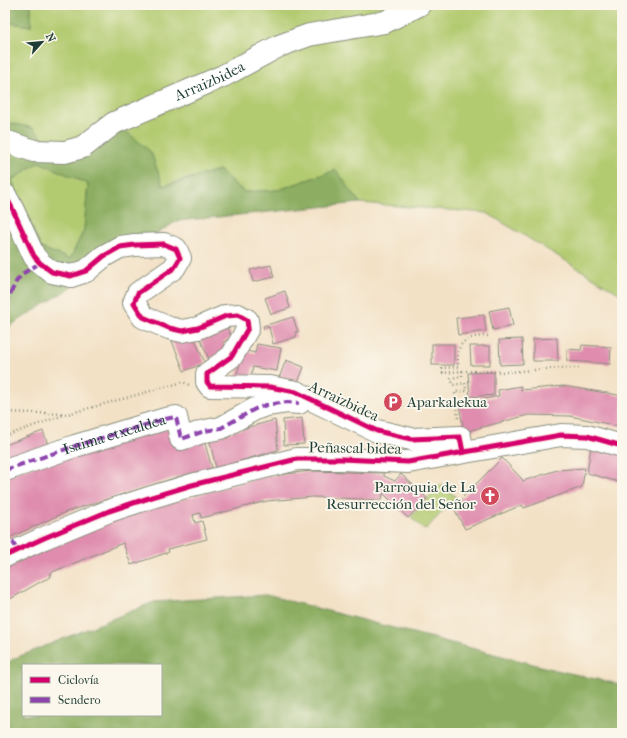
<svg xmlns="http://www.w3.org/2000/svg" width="627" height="738" font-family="'IM FELL French Canon',serif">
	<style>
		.green { fill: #b2ca70; stroke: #688452 }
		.forest { fill: #8dae62; stroke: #56764b; fill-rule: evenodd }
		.building { fill: #df8cae }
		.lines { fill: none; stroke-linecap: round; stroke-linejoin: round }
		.minor-casing { stroke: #898f7d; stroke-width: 24 }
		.path { stroke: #898f7d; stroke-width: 2.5; stroke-dasharray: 1 3; stroke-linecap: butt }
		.minor { stroke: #fff; stroke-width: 22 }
		.quiet { stroke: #8e44ad; stroke-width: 4; stroke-dasharray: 8 4; stroke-linecap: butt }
		.cycleway-casing { stroke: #fbf7ec; stroke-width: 8 }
		.cycleway { stroke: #d6006c; stroke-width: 5 }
		.labels { text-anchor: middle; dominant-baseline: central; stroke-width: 3.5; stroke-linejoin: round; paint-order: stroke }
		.street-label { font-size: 15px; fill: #1f3d34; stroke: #fbf7ec }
		.poi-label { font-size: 15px; fill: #1f3d34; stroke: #fbf7ec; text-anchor: start }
	</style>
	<rect width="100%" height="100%" fill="#fbf7ec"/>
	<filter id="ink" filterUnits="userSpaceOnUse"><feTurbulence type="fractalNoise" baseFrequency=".025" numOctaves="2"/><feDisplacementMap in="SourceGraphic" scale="8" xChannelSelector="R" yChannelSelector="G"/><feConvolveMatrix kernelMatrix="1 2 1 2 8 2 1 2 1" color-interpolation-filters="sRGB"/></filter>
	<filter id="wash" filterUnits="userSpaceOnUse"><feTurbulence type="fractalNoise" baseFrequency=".012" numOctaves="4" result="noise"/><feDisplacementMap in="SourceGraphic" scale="16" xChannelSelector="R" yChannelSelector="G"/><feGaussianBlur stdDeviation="0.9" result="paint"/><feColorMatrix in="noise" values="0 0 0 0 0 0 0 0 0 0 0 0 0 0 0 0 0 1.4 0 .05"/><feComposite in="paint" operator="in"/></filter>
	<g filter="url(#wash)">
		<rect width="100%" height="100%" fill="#f3e1c6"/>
		<g class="green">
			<path d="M31,5H622V295L487,213L360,203L336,170L278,190L244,192L219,170L162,186L151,152L88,142L48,143L33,128L5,122V17L11,23L31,26Z"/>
			<path d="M39,162L88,184L84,230L70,259L41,248L12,180Z"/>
			<path d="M441,484L456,497L425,530L411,517Z"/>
		</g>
		<g class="forest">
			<path d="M5,5H31V26L11,23L5,17Z"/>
			<path d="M5,122L33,128L48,143L88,141L126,131L151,152L163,186L186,180L219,170L244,192L278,190L336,170L360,203L177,221L5,329ZM39,162L88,184L84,230L70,259L41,248L12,180Z"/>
			<path d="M266,595L556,670L622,685V733H5V665L13,659L154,602ZM23,665H161V715H23Z"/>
		</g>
		<g id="blocks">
			<g class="building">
				<path d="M271,265L274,277L253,282L250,270Z"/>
				<path d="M285,291L290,308L271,314L265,298Z"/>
				<path d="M509,307L513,326L493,330L489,311Z"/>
				<path d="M484,315L486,331L458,335L456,318Z"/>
				<path d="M293,317L298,332H295L296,337L273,344L269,327L264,329L263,326Z"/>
				<path d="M224,321L232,338L223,342L227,351L209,359L197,332Z"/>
				<path d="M192,333L205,363L184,371L172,341Z"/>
				<path d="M557,338L558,361H533V339Z"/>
				<path d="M522,339L523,364L500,365L499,340Z"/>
				<path d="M257,344L281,348L277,371L253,367L251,376L236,379L243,350L255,353Z"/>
				<rect x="432" y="344" width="22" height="21"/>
				<path d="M582,345L611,347L610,364L567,361V349L581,350Z"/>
				<path d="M470,346H490V365H471Z"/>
				<path d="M286,360L304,367L297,385L279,378Z"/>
				<path d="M494,372V395L470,397L468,373Z"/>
				<path d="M521,386V390L563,386L613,394L622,396V427L570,416L528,415L464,432L459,404L499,396L498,390Z"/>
				<path d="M302,418L304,444L284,445L283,420Z"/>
				<path d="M275,420L278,450L216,468L209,438Z"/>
				<path d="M171,425L204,440L212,468L184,475L66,512L9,538L5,527V475Z"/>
				<path d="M43,431L50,450L5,466V445Z"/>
				<path d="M591,446L622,454V483L587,473Z"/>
				<path d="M502,458L522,479L523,481L557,470L585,468L582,487L524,508L522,505L465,529L453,507Z"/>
				<path d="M311,471L384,473V476L395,481L401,474L427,498L408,518L383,493L382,500L313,497L267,501L201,518L200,513L193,515L195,523L202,521L207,539L168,549L169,552L131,565L123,543L50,573L51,577L42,581L5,602V567L39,551L116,518L261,477Z"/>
			</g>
		</g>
	</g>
	<g filter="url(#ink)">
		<use href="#blocks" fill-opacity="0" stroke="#898f7d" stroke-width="1"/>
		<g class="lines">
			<defs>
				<g id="minor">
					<path id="s1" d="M5,141L34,151L65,152L83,147L114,123L223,76L279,46L309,35L385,22L419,5"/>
					<path d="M5,195L12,208L34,256L40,263L52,272L71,276L86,271L104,256L120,247L135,245L164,244L176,249L180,258L174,268L138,293L134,303L143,317L169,328L182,331L198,328L226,316L238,315L247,320L248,328L232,356L207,374V382L210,386L270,387L296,392L377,431L411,439L460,437L463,452"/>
					<path id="s2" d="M5,470L75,446L165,419L176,417L181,439L205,431L221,428L255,409L266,405L287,402L299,403"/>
					<path d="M5,556L44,538L109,511L152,497L192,485L297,459H341L408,462L561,435L587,436L622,446"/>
				</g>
			</defs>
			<use href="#minor" class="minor-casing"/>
			<g class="path">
				<path d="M462,371L507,372L560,368H581"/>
				<path d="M5,412L68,414L183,382L189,385"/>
				<path d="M458,418L455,392L466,391L465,383L453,385L451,378L462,376V371L443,373L442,368L458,367C458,360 457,352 460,347C465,336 480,336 490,336"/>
				<path d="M5,436L64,415"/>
			</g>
			<use href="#minor" class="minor"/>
			<g class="quiet">
				<path d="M5,305L16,282L22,274L40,263"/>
				<path d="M5,470L75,446L165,419L176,417L181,439L205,431L221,428L255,409L266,405L287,402L299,403"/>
				<path d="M5,540L7,545L13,542L17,550"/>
			</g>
			<defs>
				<g id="cycleway">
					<path d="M5,195L12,208L34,256L40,263L52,272L71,276L86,271L104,256L120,247L135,245L164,244L176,249L180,258L174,268L138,293L134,303L143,317L169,328L182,331L198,328L226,316L238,315L247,320L248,328L232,356L207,374V382L210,386L270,387L296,392L377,431L411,439L460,437L463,452"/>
					<path d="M5,556L44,538L109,511L152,497L192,485L297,459H341L408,462L561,435L587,436L622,446"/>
				</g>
			</defs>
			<use href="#cycleway" class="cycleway-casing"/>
			<use href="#cycleway" class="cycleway"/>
		</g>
	</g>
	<defs>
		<symbol id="parking-disc" viewBox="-11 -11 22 22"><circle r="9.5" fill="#d1495b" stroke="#fbf7ec"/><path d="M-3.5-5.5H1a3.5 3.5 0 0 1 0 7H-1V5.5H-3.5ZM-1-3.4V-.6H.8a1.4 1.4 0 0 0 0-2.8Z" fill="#fff"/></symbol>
		<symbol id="church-disc" viewBox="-11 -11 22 22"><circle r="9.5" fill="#d1495b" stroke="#fbf7ec"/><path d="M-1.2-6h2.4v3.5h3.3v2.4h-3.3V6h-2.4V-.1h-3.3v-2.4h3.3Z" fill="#fff"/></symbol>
	</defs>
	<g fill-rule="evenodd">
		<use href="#parking-disc" x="382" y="391" width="22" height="22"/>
		<use href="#church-disc" x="479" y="485" width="22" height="22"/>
	</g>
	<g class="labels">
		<g class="street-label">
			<text stroke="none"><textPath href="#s1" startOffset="224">Arraizbidea</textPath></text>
			<text transform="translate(344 401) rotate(25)">Arraizbidea</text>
			<text stroke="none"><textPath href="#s2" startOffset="115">Isaima etxealdea</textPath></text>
			<text transform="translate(355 448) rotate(1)">Peñascal bidea</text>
		</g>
		<g class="poi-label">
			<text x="407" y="402">Aparkalekua</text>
			<text x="476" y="487" text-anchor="end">Parroquia de La<tspan x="476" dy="17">Resurrección del Señor</tspan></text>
		</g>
	</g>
	<rect width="627" height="738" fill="none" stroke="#fbf7ec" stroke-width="20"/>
	<rect x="22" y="664" width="140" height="52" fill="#fbf7ec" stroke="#a3ada2"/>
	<rect x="30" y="677" width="20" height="6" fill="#d6006c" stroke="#a3ada2"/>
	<text x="58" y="684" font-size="12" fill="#1f3d34">Ciclovía</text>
	<rect x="30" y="697" width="20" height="6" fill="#8e44ad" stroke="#a3ada2"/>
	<text x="58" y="704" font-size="12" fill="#1f3d34">Sendero</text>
	<g transform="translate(42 42) rotate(63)" stroke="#fbf7ec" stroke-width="3" paint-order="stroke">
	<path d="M0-3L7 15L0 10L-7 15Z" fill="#1f3d34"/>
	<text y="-6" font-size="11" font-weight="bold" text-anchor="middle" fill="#1f3d34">N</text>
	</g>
</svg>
